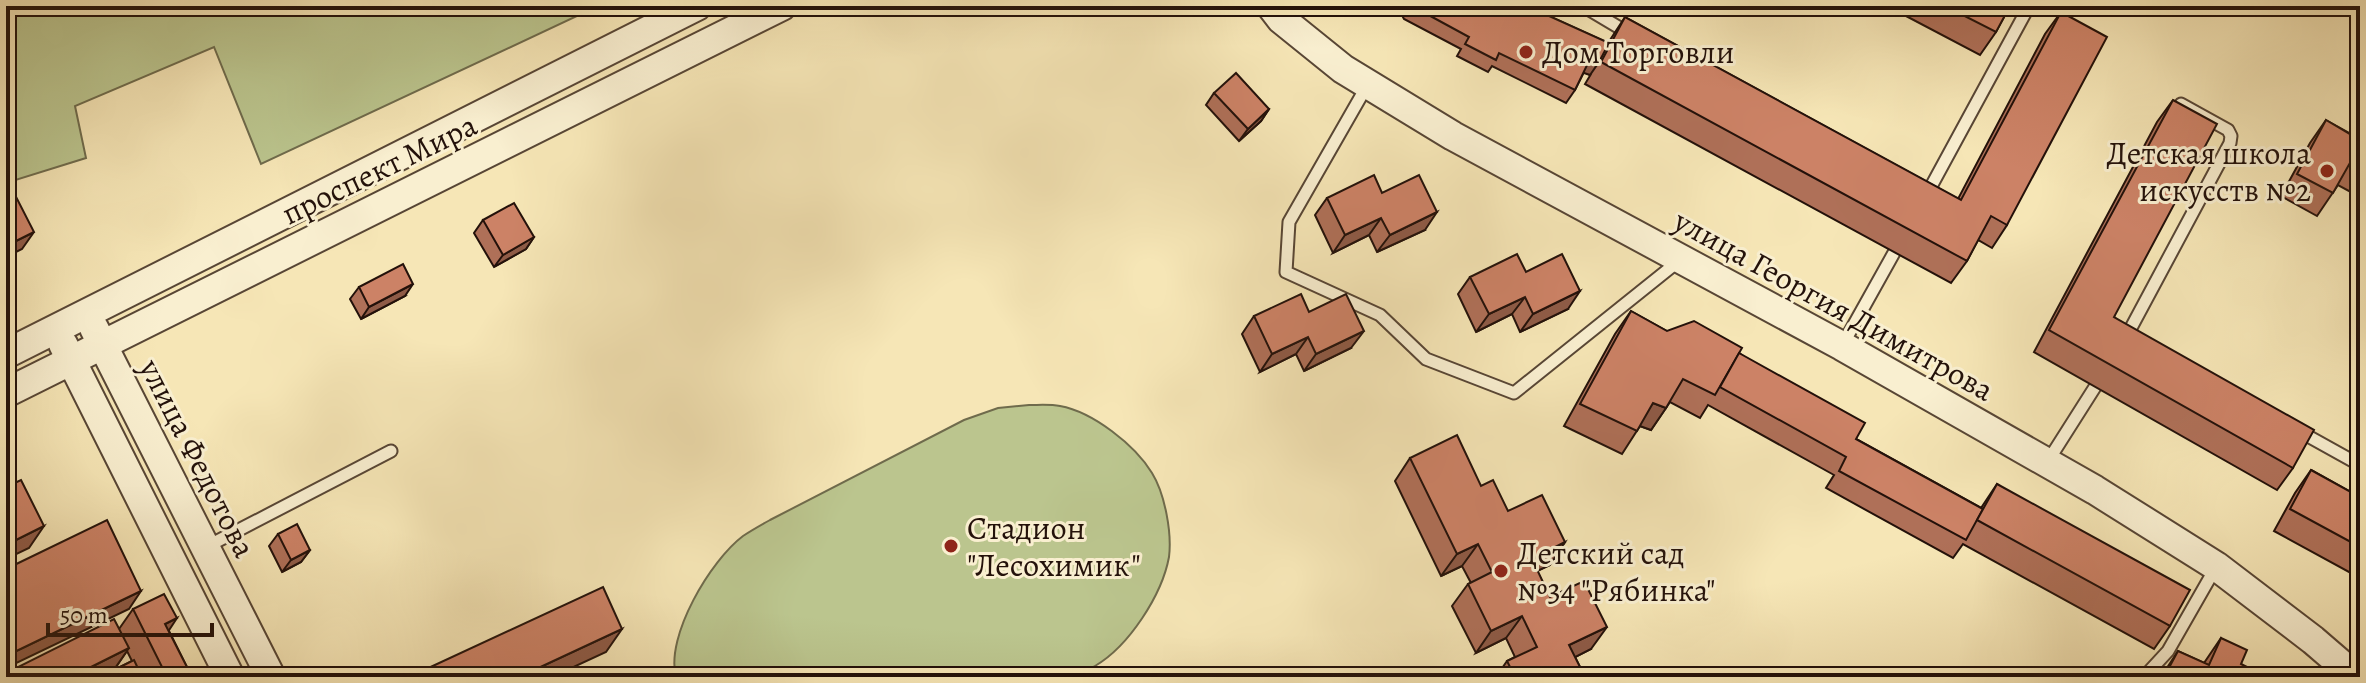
<svg xmlns="http://www.w3.org/2000/svg" width="2366" height="683" font-family="Alegreya,serif">
	<style>
		.green { fill: #bbc58e; stroke: #6f6b4c; stroke-width: 2 }
		.lines { fill: none; stroke-linecap: round; stroke-linejoin: round }
		.service-casing { stroke: #584635; stroke-width: 15 }
		.tertiary-casing { stroke: #584635; stroke-width: 32 }
		.service { stroke: #f9efd0; stroke-width: 11 }
		.tertiary { stroke: #f9efd0; stroke-width: 28 }
		.wall { fill: #af7058; stroke: #23110a; stroke-width: 2; fill-rule: evenodd }
		.shaded-wall { fill: #8f5b47; stroke: #23110a; stroke-width: 2 }
		.building { fill: #cc8266; stroke: #23110a; stroke-width: 2 }
		.poi-dot { fill: #8f2418; stroke: #f9efd0; stroke-width: 3 }
		.labels { text-anchor: middle; dominant-baseline: central; stroke-width: 6; stroke-linejoin: round; paint-order: stroke }
		.poi-label { font-size: 32px; fill: #23110a; stroke: #f9efd0; text-anchor: start }
		.street-label { font-size: 32px; fill: #23110a; stroke: #f9efd0 }
	</style>
	<rect width="100%" height="100%" fill="#f6e6b6"/>
	<filter id="stains"><feTurbulence type="fractalNoise" baseFrequency=".0025" numOctaves="4"/><feColorMatrix values="0 0 0 0 .2 0 0 0 0 .09 0 0 0 0 .02 0 0 0 .5 -.17"/></filter>
	<radialGradient id="worn" r=".72"><stop offset=".6" stop-color="#630" stop-opacity="0"/><stop offset="1" stop-color="#630" stop-opacity=".3"/></radialGradient>
	<g class="green">
		<path d="M6,6H583L577,16L261,164L214,47L75,106L86,158L6,183Z"/>
		<path d="M1029,405C1039,405 1050,404 1060,406C1093,412 1135,445 1152,473C1165,494 1172,533 1169,557C1162,595 1129,646 1095,666C1088,670 1080,673 1073,677H676C665,636 711,560 743,536C752,530 761,525 770,520L964,420L998,408Z"/>
	</g>
	<g class="lines">
		<defs>
			<g id="service">
				<path d="M1583,6L1630,34"/>
				<path d="M1368,84L1289,222L1286,272L1380,315L1426,359L1514,393L1680,260"/>
				<path d="M1927,194L2029,6"/>
				<path d="M2124,341L2230,143L2231,136L2228,130L2181,104"/>
				<path d="M1842,346L1900,242"/>
				<path d="M2297,430L2360,465"/>
				<path d="M2048,461L2095,387"/>
				<path d="M206,547L391,451"/>
				<path d="M2144,677L2168,651L2216,567"/>
			</g>
			<g id="tertiary">
				<path d="M1271,6L1281,19L1343,69L1453,136L1842,346L2095,490L2216,566L2313,640L2356,677"/>
				<path d="M94,328L271,677"/>
				<path d="M63,344L230,677"/>
				<path d="M6,354L697,6"/>
				<path d="M6,393L782,6"/>
			</g>
		</defs>
		<use href="#service" class="service-casing"/>
		<use href="#tertiary" class="tertiary-casing"/>
		<use href="#service" class="service"/>
		<use href="#tertiary" class="tertiary"/>
	</g>
	<g class="wall">
		<path d="M1397,6H1527L1608,43L1625,17L1958,199L2045,34L2061,12L2007,225L1992,248L1978,240L1967,261L1951,283L1585,84L1591,74L1590,75L1584,72L1575,90L1566,103L1492,66L1488,72L1457,56L1461,49L1404,19Z"/>
		<path d="M1887,6H2010L1996,32L1980,55Z"/>
		<path d="M1214,93L1269,109L1261,121L1239,141L1206,105Z"/>
		<path d="M2173,100L2114,317L2293,468L2277,490L2034,352L2157,122Z"/>
		<path d="M2326,120L2353,135L2360,122V197L2338,185L2317,216L2281,196L2310,143Z"/>
		<path d="M1382,193L1425,230L1377,252L1369,235L1333,253L1315,215L1327,198Z"/>
		<path d="M483,220L534,237L526,249L494,267L474,233Z"/>
		<path d="M1526,272L1568,309L1520,332L1512,314L1476,332L1458,294L1470,277Z"/>
		<path d="M359,287L405,296L361,319L350,299Z"/>
		<path d="M1631,311L1667,331L1739,353L1856,439L1981,508L1997,484L2170,626L2154,649L1963,544L1953,558L1826,488L1834,475L1708,405L1700,418L1670,402L1651,430L1640,426L1622,454L1564,426L1615,334Z"/>
		<path d="M1309,312L1351,348L1304,371L1296,354L1260,372L1242,334L1254,316Z"/>
		<path d="M1410,458L1481,486L1508,511L1565,542L1550,565L1537,571L1550,597L1591,649L1575,657L1585,677H1496L1507,661L1515,657L1506,638L1476,653L1452,606L1468,584L1471,583L1462,566L1441,576L1395,481Z"/>
		<path d="M2311,470L2360,497V578L2274,531L2295,493Z"/>
		<path d="M278,534L310,550L301,562L282,572L269,546Z"/>
		<path d="M133,609L169,631L192,677H6L119,629ZM127,651L132,661L114,670Z"/>
		<path d="M2221,638L2241,664L2257,677H2161L2178,651L2204,663Z"/>
	</g>
	<g class="shaded-wall">
		<path d="M1590,59L1599,62L1590,75L1581,72Z"/>
		<path d="M1269,109L1261,121L1239,141L1248,129Z"/>
		<path d="M1437,212L1425,230L1377,252L1390,235Z"/>
		<path d="M1381,218L1369,235L1333,253L1345,235Z"/>
		<path d="M34,232L22,249L6,257V246Z"/>
		<path d="M534,237L526,249L494,267L503,255Z"/>
		<path d="M413,284L405,296L361,319L369,307Z"/>
		<path d="M1580,291L1568,309L1520,332L1533,314Z"/>
		<path d="M1525,297L1512,314L1476,332L1489,314Z"/>
		<path d="M1364,331L1351,348L1304,371L1316,354Z"/>
		<path d="M1308,337L1296,354L1260,372L1272,354Z"/>
		<path d="M1653,403L1666,408L1651,430L1637,425Z"/>
		<path d="M44,526L29,548L6,559V545Z"/>
		<path d="M1565,542L1550,565L1516,581L1532,559Z"/>
		<path d="M1478,544L1462,566L1441,576L1457,554Z"/>
		<path d="M310,550L301,562L282,572L291,560Z"/>
		<path d="M141,591L129,609L6,668V656Z"/>
		<path d="M1522,616L1506,638L1476,653L1491,631Z"/>
		<path d="M177,618L162,641L165,624Z"/>
		<path d="M1607,627L1591,649L1554,668L1569,645Z"/>
		<path d="M622,629L606,652L552,677H519Z"/>
		<path d="M129,648L113,671L101,677H71Z"/>
	</g>
	<g class="building">
		<path d="M1412,6H1527L1609,43L1599,62L1590,59L1575,90L1499,53L1496,60L1465,44L1469,37Z"/>
		<path d="M1945,6H2010L1996,32Z"/>
		<path d="M2061,12L2107,37L2007,225L1991,216L1967,261L1601,62L1625,17L1961,200Z"/>
		<path d="M1236,73L1269,109L1248,129L1214,93Z"/>
		<path d="M2173,100L2217,124L2114,317L2314,430L2293,468L2049,330Z"/>
		<path d="M2326,120L2355,137L2360,128V166L2351,161L2333,193L2297,174Z"/>
		<path d="M1374,175L1382,193L1419,175L1437,212L1390,235L1381,218L1345,235L1327,198Z"/>
		<path d="M12,189L34,232L6,246V192Z"/>
		<path d="M514,203L534,237L503,255L483,220Z"/>
		<path d="M1517,254L1526,272L1562,254L1580,291L1533,314L1525,297L1489,314L1470,277Z"/>
		<path d="M403,264L413,284L369,307L359,287Z"/>
		<path d="M1301,294L1309,312L1346,294L1364,331L1316,354L1308,337L1272,354L1254,316Z"/>
		<path d="M1631,311L1667,331L1694,321L1742,348L1715,395L1683,379L1666,408L1653,403L1637,431L1580,404Z"/>
		<path d="M1739,353L1865,423L1856,439L1983,509L1966,540L1839,471L1846,457L1720,387Z"/>
		<path d="M1457,435L1481,486L1493,480L1508,511L1542,495L1565,542L1532,559L1550,597L1584,581L1607,627L1569,645L1585,677H1515L1507,661L1537,647L1522,616L1491,631L1468,584L1492,572L1478,544L1457,554L1410,458Z"/>
		<path d="M2311,470L2360,497V547L2290,509Z"/>
		<path d="M21,480L44,526L6,545V487Z"/>
		<path d="M1997,484L2190,590L2170,626L1977,520Z"/>
		<path d="M107,520L141,591L6,656V569Z"/>
		<path d="M297,524L310,550L291,560L278,534Z"/>
		<path d="M603,587L622,629L519,677H409Z"/>
		<path d="M164,594L177,618L165,624L192,677H167L133,609Z"/>
		<path d="M114,619L129,648L71,677H6V673Z"/>
		<path d="M2221,638L2247,650L2241,664L2259,673L2257,677H2164L2178,651L2209,665Z"/>
		<path d="M134,660L142,677H100Z"/>
	</g>
	<g class="poi-dot">
		<circle cx="1526" cy="52" r="8"/>
		<circle cx="2327" cy="171" r="8"/>
		<circle cx="951" cy="546" r="8"/>
		<circle cx="1501" cy="571" r="8"/>
	</g>
	<g class="labels">
		<g class="poi-label">
			<text x="1542" y="52">Дом Торговли</text>
			<text x="2311" y="153" text-anchor="end">Детская школа<tspan x="2311" dy="37">искусств №2</tspan></text>
			<text x="967" y="528">Стадион<tspan x="967" dy="37">"Лесохимик"</tspan></text>
			<text x="1517" y="553">Детский сад<tspan x="1517" dy="37">№34 "Рябинка"</tspan></text>
		</g>
		<g class="street-label">
			<text transform="translate(379 169) rotate(-26)">проспект Мира</text>
			<text transform="translate(1834 305) rotate(29)">улица Георгия Димитрова</text>
			<text transform="translate(198 458) rotate(63)">улица Федотова</text>
		</g>
	</g>
	<rect width="2366" height="683" fill="none" stroke="#f6e6b6" stroke-width="32"/>
	<rect x="8" y="8" width="2350" height="667" fill="none" stroke="#23110a" stroke-width="4"/>
	<rect x="16" y="16" width="2334" height="651" fill="none" stroke="#23110a" stroke-width="2"/>
	<path d="M48 623v12h164v-12" fill="none" stroke="#23110a" stroke-width="4"/>
	<text x="60" y="623" font-size="24" fill="#23110a" stroke="#f9efd0" stroke-width="6" paint-order="stroke">50 m</text>
	<rect width="100%" height="100%" filter="url(#stains)"/>
	<rect width="100%" height="100%" fill="url(#worn)"/>
</svg>
